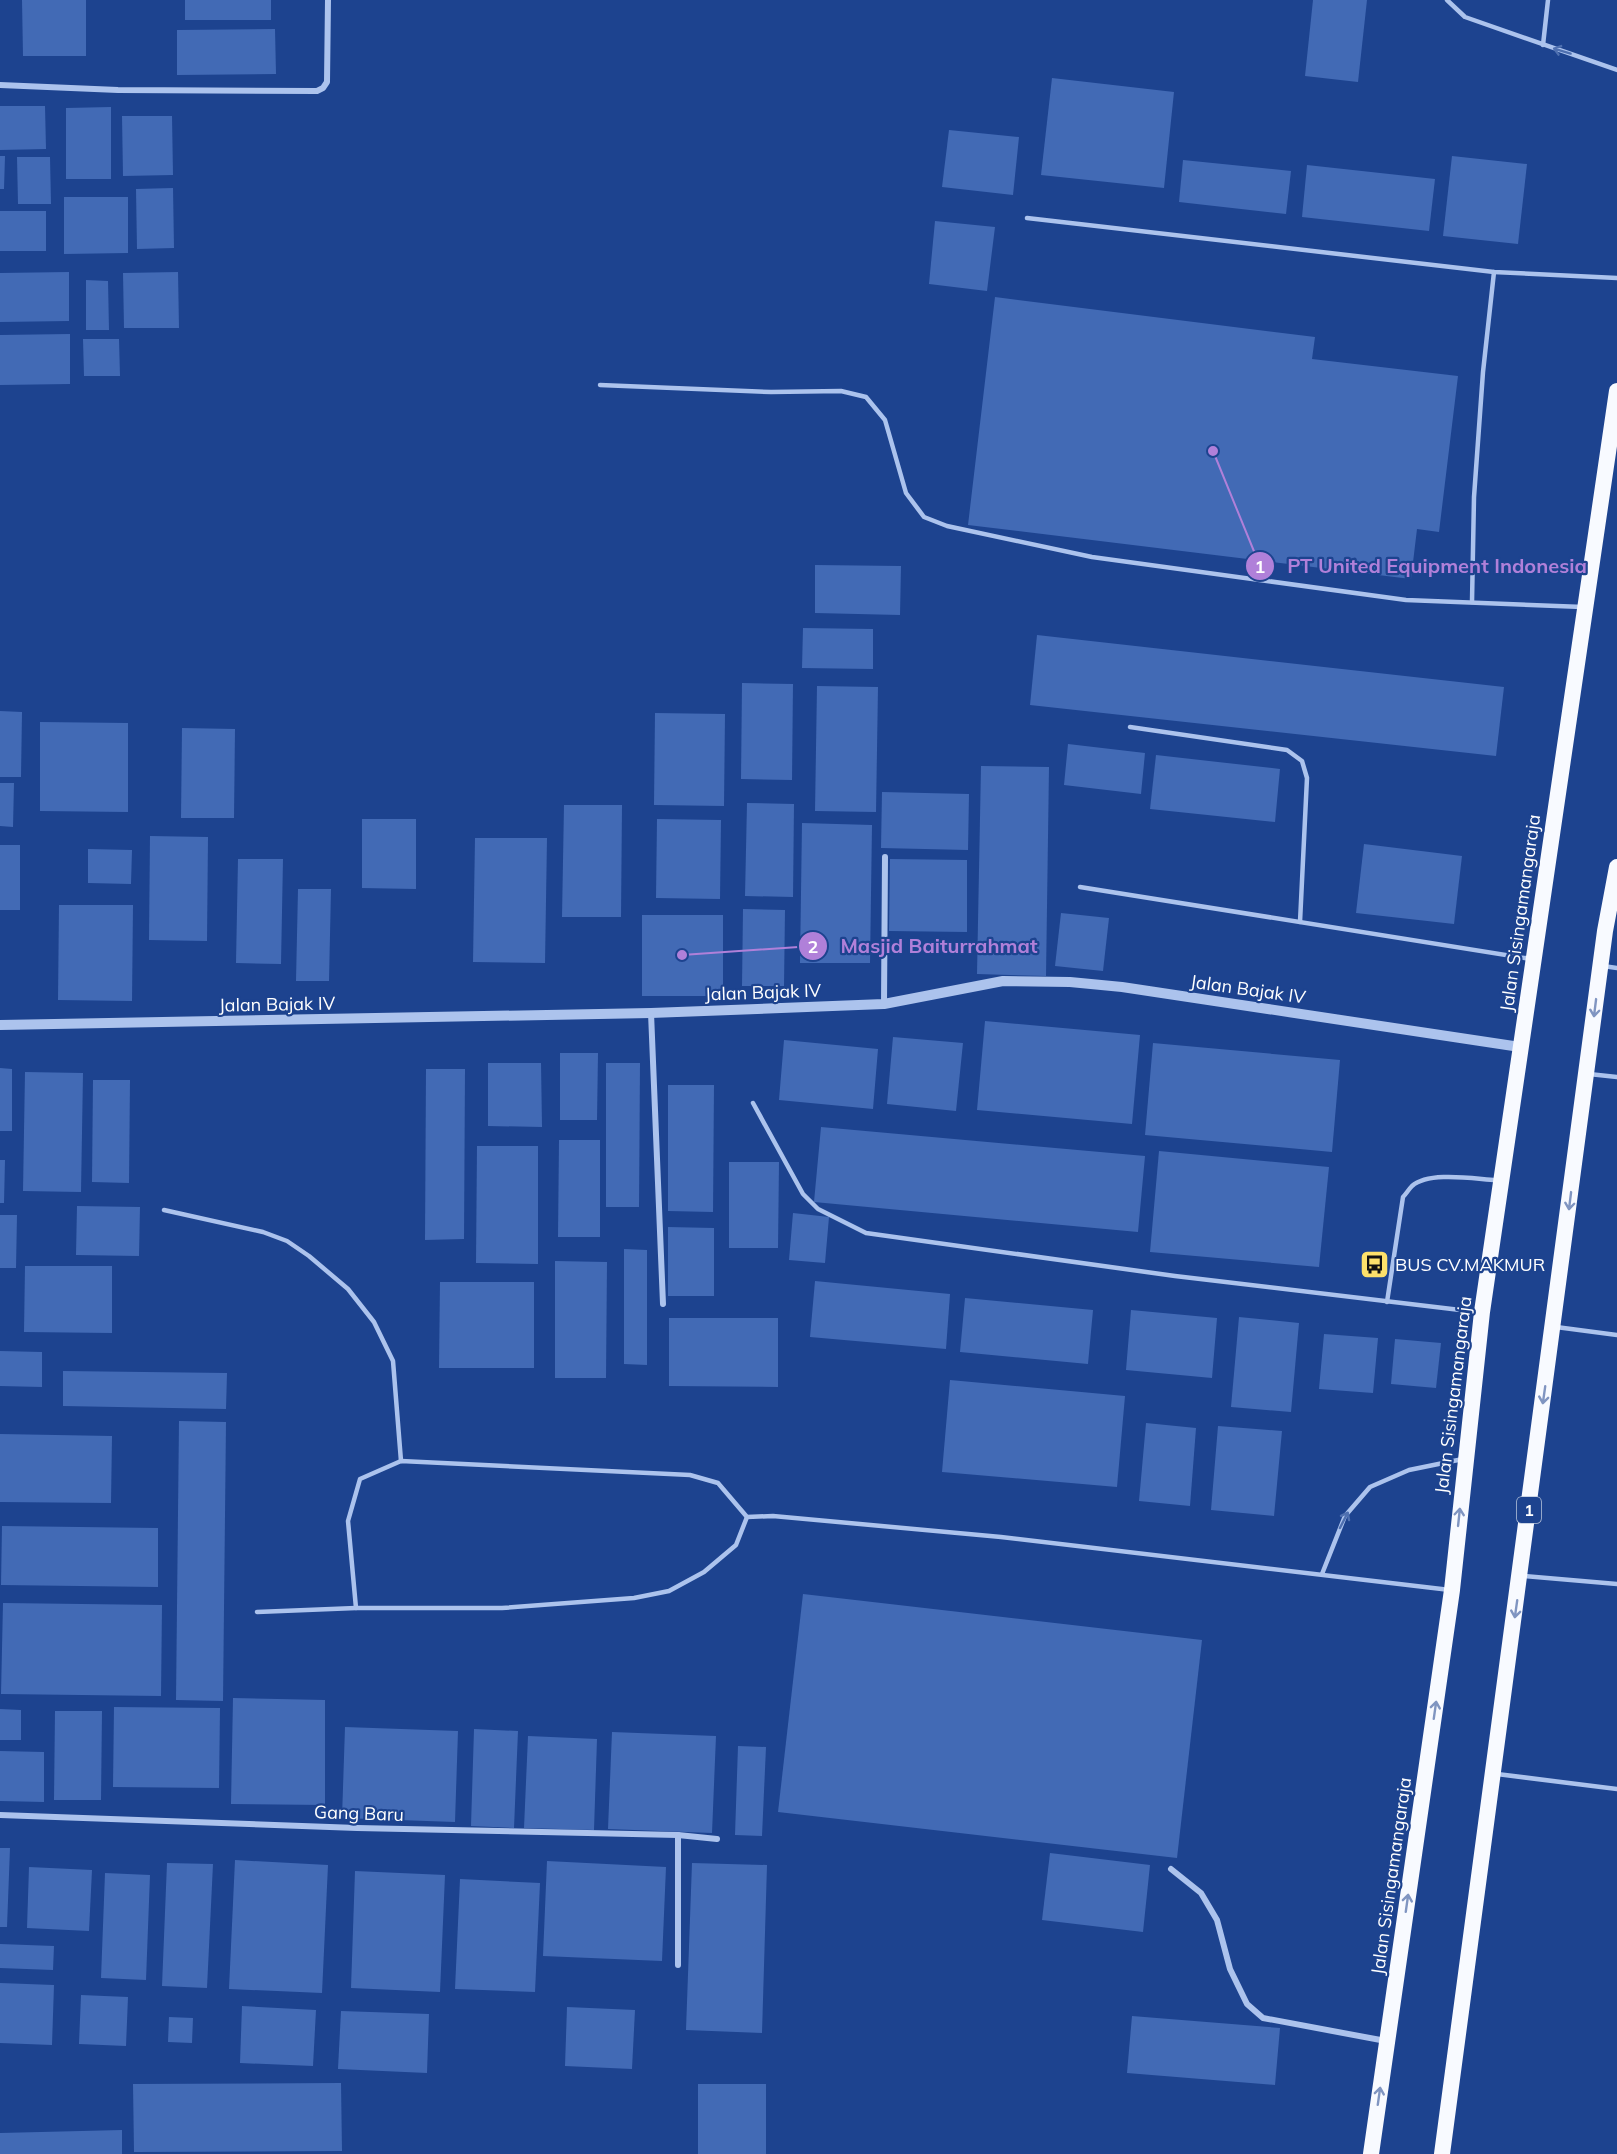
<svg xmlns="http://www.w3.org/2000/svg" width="1617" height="2154" font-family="Mulish,sans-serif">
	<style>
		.building { fill: #426ab5 }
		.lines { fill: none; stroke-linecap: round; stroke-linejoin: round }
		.service { stroke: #acc3ed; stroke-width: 4.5 }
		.minor { stroke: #acc3ed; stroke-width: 6 }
		.tertiary { stroke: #acc3ed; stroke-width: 10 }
		.trunk { stroke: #f8faff; stroke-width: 16 }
		.oneway { stroke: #4f70b0 }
		.oneway2 { stroke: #8095c1 }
		.labels { text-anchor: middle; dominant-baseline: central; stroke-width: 4.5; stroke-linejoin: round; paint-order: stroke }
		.shield { fill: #1d438f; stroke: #bbc7dd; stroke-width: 1.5 }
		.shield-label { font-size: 16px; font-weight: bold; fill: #fff }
		.street-label { font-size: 18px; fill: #fff; stroke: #1d438f }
		.poi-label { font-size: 18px; fill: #fff; stroke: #1d438f; text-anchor: start }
		.leader { fill: none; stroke: #b080d9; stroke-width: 2 }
		.callout-dot { fill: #b080d9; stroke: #1d438f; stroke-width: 2 }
		.mark-label { font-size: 18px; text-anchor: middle; font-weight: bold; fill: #fff }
		.callout-label { font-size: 20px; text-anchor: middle; font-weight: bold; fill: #b080d9; stroke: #1d438f; stroke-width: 4.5; stroke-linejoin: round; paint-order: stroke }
	</style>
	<rect width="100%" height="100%" fill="#1d438f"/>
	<g class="building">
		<path d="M22,0H86V56H23Z"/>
		<rect x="185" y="0" width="86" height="20"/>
		<path d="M1313,0H1367L1358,82L1305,76Z"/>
		<path d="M275,29L276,74L177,75V30Z"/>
		<path d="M1052,78L1174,92L1164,188L1041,175Z"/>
		<path d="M0,106H45L46,149L0,150Z"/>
		<path d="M111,107V179H66V108Z"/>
		<path d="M122,116H172L173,175L123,176Z"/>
		<path d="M949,130L1019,137L1013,195L942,187Z"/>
		<path d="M0,156H5L4,189H0Z"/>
		<path d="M1452,156L1527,164L1518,244L1443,236Z"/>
		<path d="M17,157H50L51,204H18Z"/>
		<path d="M1183,160L1291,171L1286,214L1179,202Z"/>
		<path d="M1307,165L1435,179L1429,231L1302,217Z"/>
		<path d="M173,188L174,248L137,249L136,189Z"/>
		<path d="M64,197H128V253L64,254Z"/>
		<rect x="0" y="211" width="46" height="40"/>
		<path d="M935,221L995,227L987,291L929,284Z"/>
		<path d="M69,272V321L0,322V273Z"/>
		<path d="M178,272L179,328H124L123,273Z"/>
		<path d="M86,280L108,281L109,330H86Z"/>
		<path d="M995,297L1315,337L1312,359L1458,376L1439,532L1417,529L1411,579L968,525Z"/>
		<path d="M70,334V384L0,385V335Z"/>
		<path d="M83,339H119L120,376H84Z"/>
		<path d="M815,565L901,566L900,615L815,613Z"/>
		<path d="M803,628L873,629V669L802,668Z"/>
		<path d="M1037,635L1504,687L1496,756L1030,705Z"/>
		<path d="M742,683L793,684L792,780L741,779Z"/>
		<path d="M817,686L878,687L876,812L815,811Z"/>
		<path d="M0,711L22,712L21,777H0Z"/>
		<path d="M655,713L725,714L724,806L654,805Z"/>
		<path d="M40,722L128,723V812L40,811Z"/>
		<path d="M182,728L235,729L234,818H181Z"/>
		<path d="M1068,744L1145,753L1141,794L1064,785Z"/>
		<path d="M1156,755L1280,769L1275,822L1150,809Z"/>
		<path d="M981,766L1049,767L1046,976L977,974Z"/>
		<path d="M0,783H14L13,827L0,826Z"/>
		<path d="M882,792L969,794L968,850L881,848Z"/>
		<path d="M747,803L794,804L793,897L745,896Z"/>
		<path d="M564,805H622L621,917H562Z"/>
		<path d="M362,819H416V889L362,888Z"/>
		<path d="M657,819L721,820L720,899L656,898Z"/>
		<path d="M802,823L872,825L870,963H800Z"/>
		<path d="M150,836L208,837L207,941L149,940Z"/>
		<path d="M475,838H547L545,963L473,962Z"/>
		<path d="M1364,844L1462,856L1454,924L1356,913Z"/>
		<rect x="0" y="845" width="20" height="65"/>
		<path d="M88,849L132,850L131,884L88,883Z"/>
		<path d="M238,859H283L281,964L236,963Z"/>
		<path d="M890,859L967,860V932L889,931Z"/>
		<path d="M298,889H331L329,981H296Z"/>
		<path d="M59,905H133L132,1001L58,1000Z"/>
		<path d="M743,909L785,910L784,986H742Z"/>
		<path d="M1061,913L1109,918L1103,971L1055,966Z"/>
		<rect x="642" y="915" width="81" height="81"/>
		<path d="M985,1021L1140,1035L1132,1124L977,1110Z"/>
		<path d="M893,1037L963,1043L956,1111L887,1104Z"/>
		<path d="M784,1040L878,1049L873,1109L779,1100Z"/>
		<path d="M1153,1043L1340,1060L1332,1152L1145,1135Z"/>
		<path d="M560,1053H598L597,1120H560Z"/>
		<path d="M488,1063H541L542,1127L488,1126Z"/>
		<path d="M606,1063H640L639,1207H606Z"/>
		<path d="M0,1068L12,1069V1131H0Z"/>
		<path d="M426,1069H465L464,1239L425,1240Z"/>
		<path d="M25,1072L83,1073L81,1192L23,1191Z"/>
		<path d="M93,1080H130L129,1183L92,1182Z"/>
		<path d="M668,1085H714L713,1212L668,1211Z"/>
		<path d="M821,1127L1145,1156L1138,1232L814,1202Z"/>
		<path d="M559,1140H600V1237H558Z"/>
		<path d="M477,1146H538V1264L476,1263Z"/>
		<path d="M1159,1151L1329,1167L1319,1267L1150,1252Z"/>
		<path d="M0,1160H5L4,1203H0Z"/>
		<path d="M729,1162H779L778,1248H729Z"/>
		<path d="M77,1206L140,1207L139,1256L76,1255Z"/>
		<path d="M793,1213L829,1217L825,1263L789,1260Z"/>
		<path d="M0,1215H17L16,1268H0Z"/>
		<path d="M668,1227L714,1228V1296H668Z"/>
		<path d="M624,1249L647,1250V1365L624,1364Z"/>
		<path d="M555,1261L607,1262L606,1378H555Z"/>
		<path d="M25,1266H112V1333L24,1332Z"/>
		<path d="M815,1281L950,1294L946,1349L810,1337Z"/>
		<path d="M440,1282H534V1368H439Z"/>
		<path d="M965,1298L1093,1310L1088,1364L960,1352Z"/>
		<path d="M1131,1310L1217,1318L1212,1378L1126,1370Z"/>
		<path d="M1239,1317L1299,1323L1291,1412L1231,1407Z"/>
		<path d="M669,1318H778V1387L669,1386Z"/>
		<path d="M1324,1334L1378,1338L1373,1393L1319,1389Z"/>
		<path d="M1395,1339L1441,1343L1436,1388L1391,1384Z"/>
		<path d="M0,1351L42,1352V1387L0,1386Z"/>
		<path d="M63,1371L227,1373L226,1409L63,1406Z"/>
		<path d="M950,1380L1125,1396L1117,1487L942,1472Z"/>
		<path d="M179,1421L226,1422L223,1701L176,1700Z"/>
		<path d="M1146,1423L1196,1428L1190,1506L1139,1501Z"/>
		<path d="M1218,1426L1282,1431L1274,1516L1211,1510Z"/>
		<path d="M0,1434L112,1436L111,1503L0,1502Z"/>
		<path d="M2,1526L158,1528V1587L1,1585Z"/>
		<path d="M803,1594L1202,1640L1177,1858L778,1812Z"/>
		<path d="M3,1603L162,1605L161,1696L1,1694Z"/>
		<path d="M233,1698L325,1700V1805L231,1804Z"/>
		<path d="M114,1707L220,1708L219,1788L113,1787Z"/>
		<path d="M0,1709L21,1710V1740H0Z"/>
		<path d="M55,1711H102L101,1800H54Z"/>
		<path d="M345,1727L458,1731L455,1822L342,1818Z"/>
		<path d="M474,1729L518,1731L514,1828L471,1826Z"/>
		<path d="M612,1732L716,1736L712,1833L608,1829Z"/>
		<path d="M528,1736L597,1739L594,1830L524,1828Z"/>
		<path d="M738,1746L766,1747L762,1836L735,1835Z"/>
		<path d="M0,1751L44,1752V1802L0,1801Z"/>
		<path d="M0,1848H10L7,1927H0Z"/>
		<path d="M1050,1853L1150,1865L1143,1932L1042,1920Z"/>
		<path d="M235,1860L328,1865L322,1993L229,1989Z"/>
		<path d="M547,1861L666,1867L662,1961L543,1956Z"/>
		<path d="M167,1863L213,1864L207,1988L162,1986Z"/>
		<path d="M692,1863L767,1865L762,2033L686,2030Z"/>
		<path d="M29,1867L92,1870L89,1931L27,1928Z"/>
		<path d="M355,1871L445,1875L440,1992L351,1988Z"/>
		<path d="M105,1873L150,1875L146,1980L101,1978Z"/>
		<path d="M460,1879L540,1883L535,1992L455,1989Z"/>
		<path d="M0,1944L54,1946L53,1970L0,1968Z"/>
		<path d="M0,1983L54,1985L52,2045L0,2043Z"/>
		<path d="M81,1995L128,1997L126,2046L79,2044Z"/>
		<path d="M242,2006L316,2010L313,2066L240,2063Z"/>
		<path d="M567,2007L635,2010L632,2069L565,2066Z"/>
		<path d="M341,2011L429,2014L427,2073L338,2069Z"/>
		<path d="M1132,2016L1280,2028L1275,2085L1127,2073Z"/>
		<path d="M169,2017L193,2018L192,2043L168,2042Z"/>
		<path d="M341,2083L342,2151L134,2152L133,2084Z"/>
		<rect x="698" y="2084" width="68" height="70"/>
		<path d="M122,2130V2154H0V2133Z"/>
	</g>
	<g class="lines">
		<g class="service">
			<path d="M1447,0L1465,17L1617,70"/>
			<path d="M1543,45L1548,0"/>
			<path d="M1027,218L1494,272L1617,278"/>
			<path d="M600,385L771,392L841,391L866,397L885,420L906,493L924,517L947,526L1092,557L1406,600L1583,607"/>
			<path d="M1472,602L1474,497L1483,372L1494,272"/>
			<path d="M1130,727L1287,750L1302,761L1307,778L1300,922"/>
			<path d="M1080,887L1531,959"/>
			<path d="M1603,966L1617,968"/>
			<path d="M1589,1074L1617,1077"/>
			<path d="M753,1103L803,1194L818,1209L866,1233L1175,1276L1477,1312"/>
			<path d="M164,1210L263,1232L287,1241L309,1256L348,1289L374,1322L393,1361L401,1461"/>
			<path d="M1387,1302L1403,1197C1406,1194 1409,1189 1412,1186C1429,1171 1475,1179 1496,1180"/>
			<path d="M1556,1327L1617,1335"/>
			<path d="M1322,1574L1345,1516L1370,1487L1409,1470L1463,1459"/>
			<path d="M1524,1576L1617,1584"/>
			<path d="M356,1608L348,1521L360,1479L401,1461L690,1475L718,1483L747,1517L773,1516L1001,1537L1450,1590"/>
			<path d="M257,1612L356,1608H502L634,1598L669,1591L704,1572L736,1545L747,1517"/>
			<path d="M1497,1774L1617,1789"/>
		</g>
		<g class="minor">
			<path d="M0,85L118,90L317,91L323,88L327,82L328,0"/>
			<path d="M884,1004L885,857"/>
			<path d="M651,1013L663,1304"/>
			<path d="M0,1815L357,1828L678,1835L717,1839"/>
			<path d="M678,1835V1965"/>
			<path d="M1171,1869L1201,1893L1217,1920L1230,1969L1247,2004L1263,2018L1386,2041"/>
		</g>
		<path class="tertiary" d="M0,1025L651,1013L884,1004L1003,981L1070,982L1122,987L1520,1047"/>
		<g class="trunk">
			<path d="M1371,2154L1452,1590L1482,1312L1617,391"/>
			<path d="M1442,2154L1605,931L1617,867"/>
		</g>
	</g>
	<defs><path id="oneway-shaft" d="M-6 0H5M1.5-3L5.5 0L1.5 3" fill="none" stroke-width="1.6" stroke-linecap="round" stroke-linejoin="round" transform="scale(1.5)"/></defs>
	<g class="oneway">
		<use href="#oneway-shaft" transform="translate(1562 51) rotate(-163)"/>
		<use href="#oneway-shaft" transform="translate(1344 1520) rotate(-63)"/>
	</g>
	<g class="oneway2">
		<use href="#oneway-shaft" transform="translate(1595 1008) rotate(97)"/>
		<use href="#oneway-shaft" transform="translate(1570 1201) rotate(97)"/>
		<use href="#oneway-shaft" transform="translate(1544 1395) rotate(98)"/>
		<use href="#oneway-shaft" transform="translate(1459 1517) rotate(-84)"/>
		<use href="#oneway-shaft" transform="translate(1516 1609) rotate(98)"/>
		<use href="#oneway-shaft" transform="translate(1435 1710) rotate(-82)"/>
		<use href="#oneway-shaft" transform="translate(1407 1903) rotate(-82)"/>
		<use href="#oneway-shaft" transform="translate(1379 2096) rotate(-82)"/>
	</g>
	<defs>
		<symbol id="bus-square" viewBox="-11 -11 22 22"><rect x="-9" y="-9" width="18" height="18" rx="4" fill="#fde16b" stroke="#1d438f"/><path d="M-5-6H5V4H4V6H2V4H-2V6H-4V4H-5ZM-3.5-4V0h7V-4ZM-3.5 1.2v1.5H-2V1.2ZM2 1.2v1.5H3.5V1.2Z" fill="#111"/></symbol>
	</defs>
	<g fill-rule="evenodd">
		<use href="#bus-square" x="1358" y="1248" width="33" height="33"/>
	</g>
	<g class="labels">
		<rect class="shield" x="1517" y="1497" width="24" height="26" rx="4.5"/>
		<g class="shield-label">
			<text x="1529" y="1510">1</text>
		</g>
		<g class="street-label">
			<text transform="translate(1520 913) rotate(-82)">Jalan Sisingamangaraja</text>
			<text transform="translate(1248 989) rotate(8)">Jalan Bajak IV</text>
			<text transform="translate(763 992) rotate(-2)">Jalan Bajak IV</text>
			<text transform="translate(277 1004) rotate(-1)">Jalan Bajak IV</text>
			<text transform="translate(1453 1395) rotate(-83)">Jalan Sisingamangaraja</text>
			<text transform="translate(359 1813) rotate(2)">Gang Baru</text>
			<text transform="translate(1391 1876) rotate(-82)">Jalan Sisingamangaraja</text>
		</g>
		<g class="poi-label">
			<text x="1395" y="1264">BUS CV.MAKMUR</text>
		</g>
	</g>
	<path class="leader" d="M1213 451L1260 566M682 955L813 946"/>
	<g class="callout-dot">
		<circle cx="1213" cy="451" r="6"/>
		<circle cx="682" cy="955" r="6"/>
		<circle cx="1260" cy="566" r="15"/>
		<circle cx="813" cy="946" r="15"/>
	</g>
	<g class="mark-label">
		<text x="1260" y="573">1</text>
		<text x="813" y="953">2</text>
	</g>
	<g class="callout-label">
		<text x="1437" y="573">PT United Equipment Indonesia</text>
		<text x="939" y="953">Masjid Baiturrahmat</text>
	</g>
</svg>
